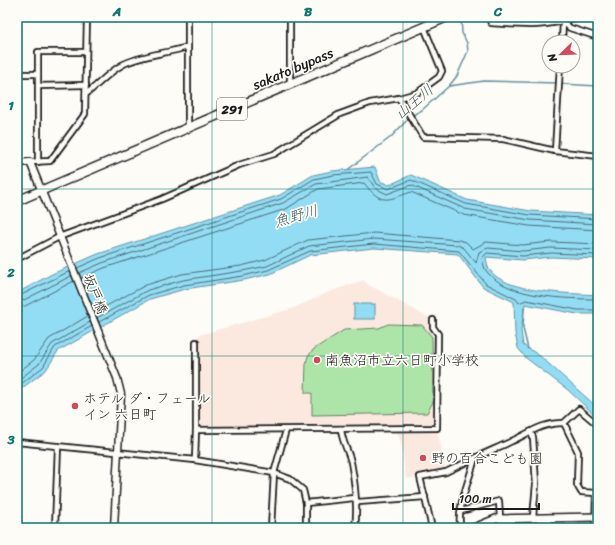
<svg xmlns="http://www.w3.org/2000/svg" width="615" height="545" font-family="Sriracha,'Klee One',sans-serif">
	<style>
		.built { fill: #fbe9e0 }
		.green { fill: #ade5a9; stroke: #648062 }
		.water { fill: #93ddf4; stroke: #63909e }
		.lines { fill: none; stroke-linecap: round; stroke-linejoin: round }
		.shore { stroke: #4c6972; stroke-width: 1 }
		.stream { stroke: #63909e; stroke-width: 1.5 }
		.minor-casing { stroke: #1c1c1c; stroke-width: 8 }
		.tertiary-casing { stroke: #1c1c1c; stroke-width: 9 }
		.secondary-casing { stroke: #1c1c1c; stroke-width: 10 }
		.trunk-casing { stroke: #1c1c1c; stroke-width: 11 }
		.minor { stroke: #fdfcf7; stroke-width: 4.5 }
		.tertiary { stroke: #fdfcf7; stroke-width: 6 }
		.secondary { stroke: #fdfcf7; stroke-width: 7 }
		.trunk { stroke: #fdfcf7; stroke-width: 8 }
		.grid { fill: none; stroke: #0f766e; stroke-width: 1; stroke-opacity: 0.55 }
		.poi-dot { fill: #d1495b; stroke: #fdfcf7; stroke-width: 1.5 }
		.labels { text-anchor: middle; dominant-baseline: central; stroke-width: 3.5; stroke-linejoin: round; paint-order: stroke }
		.shield { fill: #fdfcf7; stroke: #605f5e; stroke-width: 1 }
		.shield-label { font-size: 13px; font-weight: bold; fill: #1c1c1c }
		.street-label { font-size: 14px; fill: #1c1c1c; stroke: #fdfcf7 }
		.poi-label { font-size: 14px; fill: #1c1c1c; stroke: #fdfcf7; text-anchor: start }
		.water-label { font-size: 15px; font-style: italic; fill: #466068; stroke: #fdfcf7 }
		.neatline { fill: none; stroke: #0f766e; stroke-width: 1.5 }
		.grid-label { font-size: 13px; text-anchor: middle; font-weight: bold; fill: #0f766e }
	</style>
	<rect width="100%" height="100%" fill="#fdfcf7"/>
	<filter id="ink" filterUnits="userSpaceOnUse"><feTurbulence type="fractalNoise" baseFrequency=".025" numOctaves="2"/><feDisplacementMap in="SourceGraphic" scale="8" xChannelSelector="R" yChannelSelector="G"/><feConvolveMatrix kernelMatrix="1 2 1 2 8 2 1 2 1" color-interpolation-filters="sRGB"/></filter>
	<g filter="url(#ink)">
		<path class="built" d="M363,280L369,285L433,320V327L438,334L437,428L446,472L406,479L401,443L396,429L196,430V342L199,335L294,308L329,292Z"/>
		<path class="green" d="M388,324L422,325L432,337L433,402L427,413L312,415V393H305L306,363L308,356L314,349L344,330L379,328Z"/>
		<g class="water">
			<path d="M375,167L380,181L389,185L411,175L467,200L531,211L598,215V259L551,257L523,260L486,257C487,261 487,266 489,269C505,294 571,293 598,295V314H577L525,304L521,330L523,345L540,356L598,408V418L568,390L526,358L518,348L515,333L514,302L483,287L458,254L374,248L310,255L270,274L244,280L185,289L150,299L58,351L46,370L17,392V293L52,274L98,254L280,195L313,175L332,171Z"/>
			<rect x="354" y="304" width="21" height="15"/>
		</g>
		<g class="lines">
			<g class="shore">
				<path d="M598,255L551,253L523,256L487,253L482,258C483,262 484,269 487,272C509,298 566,299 598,299"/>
				<path d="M77,268L100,258L281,199L314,179L333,175L371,172L377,184L388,189L411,180L466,204L530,215L598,219"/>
				<path d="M79,273L102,263L283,203L316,184L368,177L375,188L387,194L411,185L465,209L530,220L598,224"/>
				<path d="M81,278L104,268L286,209L318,189L364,183C382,206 387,200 411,192L464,215L529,226L598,230"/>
				<path d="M17,297L70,271"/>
				<path d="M17,302L22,301L71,276"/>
				<path d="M17,308L25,306L74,281"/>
				<path d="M95,312L146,285L182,274L241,266L265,260L308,240L374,233L459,240L466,242L473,249L486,242L523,245L551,242L598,244"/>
				<path d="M97,318L148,290L183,280L242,271L267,266L309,246L374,239L458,245L464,248L476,263L479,252L488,248L523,251L551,248L598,250"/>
				<path d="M99,322L149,295L184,285L243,276L268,270L310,251L374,244L459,251L486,284L516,299L519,303L526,300L578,310H598"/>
				<path d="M17,373L34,360L49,339L88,316"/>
				<path d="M17,381L39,364L52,344L90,322"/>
				<path d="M17,387L43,367L55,347L92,326"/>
			</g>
			<g class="stream">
				<path d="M561,84L598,86"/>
				<path d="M449,86L484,81L557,83"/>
				<path d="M346,171L391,137L411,116L422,110L449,86L457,76L468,51L467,43L462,33L461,17"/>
				<path d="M524,308L523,328L528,349"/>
			</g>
			<defs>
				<g id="minor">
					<path d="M188,17V128"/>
					<path d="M488,17L491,23C521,25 547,28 576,17"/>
					<path d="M563,22L570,28L598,37"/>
					<path d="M562,42L563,22"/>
					<path d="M17,74H38"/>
					<path d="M290,84V17"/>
					<path d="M38,86L86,85"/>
					<path d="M86,94C98,85 109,72 122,65C137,56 169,53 187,47"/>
					<path d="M399,98L423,137L503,139L555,151L598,156"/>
					<path d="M555,151L560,66"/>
					<path d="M30,162L50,161L85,114L87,17"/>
					<path d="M38,162V52H86"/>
					<path d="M17,259L59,237L162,199L239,165L274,154L340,114L370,103L399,98L417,93L439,77L442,71L424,27"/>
					<path d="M341,429C342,442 348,450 351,462C355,483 358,506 355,528"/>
					<path d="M196,430V342"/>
					<path d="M530,432L533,437L536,484L533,517"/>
					<path d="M17,442L195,460L274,473L290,479L303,490L306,503V528"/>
					<path d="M195,460L196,430L437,428L438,334L433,327V320"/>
					<path d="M306,503L354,498L358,502L425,497"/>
					<path d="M461,511L499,501L500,518"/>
					<path d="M55,528L58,446"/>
					<path d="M271,528L274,473L286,430"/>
					<path d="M432,528L420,477L446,472L475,458"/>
					<path d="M461,528C455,512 471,475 475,458C487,452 500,447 512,441C532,432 541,423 564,423"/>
					<path d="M549,528V517"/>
					<path d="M595,528L596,493L581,492L577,485L578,452L564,423L579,409L598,425"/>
				</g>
				<path id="tertiary" d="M17,163L30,162L117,378L121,394L114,528"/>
				<path id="secondary" d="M474,528L496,519L598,517"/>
				<path id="trunk" d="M17,201L447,17"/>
			</defs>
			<use href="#minor" class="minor-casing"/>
			<use href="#tertiary" class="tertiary-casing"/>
			<use href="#secondary" class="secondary-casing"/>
			<use href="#trunk" class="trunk-casing"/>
			<use href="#minor" class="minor"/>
			<use href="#tertiary" class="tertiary"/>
			<use href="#secondary" class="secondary"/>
			<use href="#trunk" class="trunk"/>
		</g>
	</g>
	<path class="grid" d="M212,17V528M403,17V528M17,189H598M17,356H598"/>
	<g class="poi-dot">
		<circle cx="317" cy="360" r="4"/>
		<circle cx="75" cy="406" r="4"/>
		<circle cx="423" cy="458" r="4"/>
	</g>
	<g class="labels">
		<rect class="shield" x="217" y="98" width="30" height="22" rx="3"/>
		<g class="shield-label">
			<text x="232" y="109">291</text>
		</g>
		<g class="street-label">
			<text transform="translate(293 69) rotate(-23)">sakato bypass</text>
			<text transform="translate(95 294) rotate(68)">坂戸橋</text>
		</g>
		<g class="poi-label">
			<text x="325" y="360">南魚沼市立六日町小学校</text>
			<text x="83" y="398">ホテル ダ・フェール<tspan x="83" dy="16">イン 六日町</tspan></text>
			<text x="431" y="458">野の百合こども園</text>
		</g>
		<g class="water-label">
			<text transform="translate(414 102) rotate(-40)">山王川</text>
			<text transform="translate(296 216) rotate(-16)">魚野川</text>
		</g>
	</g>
	<rect width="615" height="545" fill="none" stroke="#fdfcf7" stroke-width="44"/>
	<g transform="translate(561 54) rotate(247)"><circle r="19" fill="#fdfcf7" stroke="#a3a29f"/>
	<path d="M0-3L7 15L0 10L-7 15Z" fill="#d1495b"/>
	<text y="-6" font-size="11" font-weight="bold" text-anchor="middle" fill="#1c1c1c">N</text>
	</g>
	<path d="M453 503v6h86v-6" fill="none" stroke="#1c1c1c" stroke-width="2"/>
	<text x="459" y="503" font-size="12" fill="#1c1c1c" stroke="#fdfcf7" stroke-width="3" paint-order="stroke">100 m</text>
	<rect x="22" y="22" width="571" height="501" class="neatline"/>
	<g class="grid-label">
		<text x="117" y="16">A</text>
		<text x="308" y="16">B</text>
		<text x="498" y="16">C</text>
		<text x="11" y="110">1</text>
		<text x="11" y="277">2</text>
		<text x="11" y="444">3</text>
	</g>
</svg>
